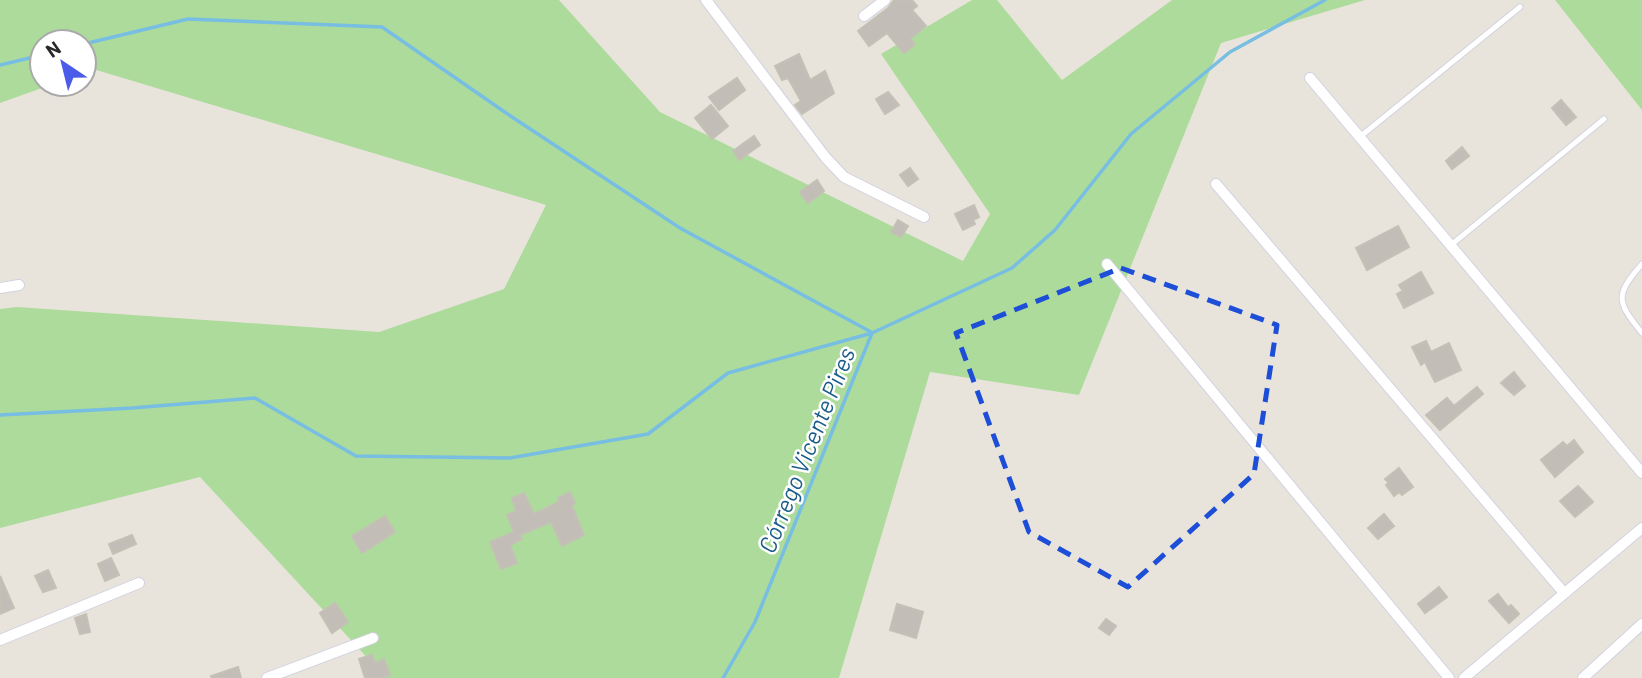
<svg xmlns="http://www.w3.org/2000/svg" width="1642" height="678" font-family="Barlow,sans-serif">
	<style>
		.green { fill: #addb9c }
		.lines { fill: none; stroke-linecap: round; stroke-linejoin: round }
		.stream { stroke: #77bee2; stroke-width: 3.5 }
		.building { fill: #c2beb7; stroke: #c4c0b5; stroke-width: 2 }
		.lane-casing { stroke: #d1d2e0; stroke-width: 7 }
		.street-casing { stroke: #d1d2e0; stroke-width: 12 }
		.lane { stroke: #fff; stroke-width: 5 }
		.street { stroke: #fff; stroke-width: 10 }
		.marked { fill: none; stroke: #1d4ed8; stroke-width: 5; stroke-dasharray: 14 9; stroke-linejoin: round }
		.labels { text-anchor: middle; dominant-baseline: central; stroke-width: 5; stroke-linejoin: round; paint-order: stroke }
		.water-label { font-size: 24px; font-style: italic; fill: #1a5c8b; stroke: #fff }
	</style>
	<rect width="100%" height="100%" fill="#e9e4db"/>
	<g class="green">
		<path d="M0,0H559L660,112L963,261L990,214L881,54L972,0H997L1062,80L1172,0H1365L1221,43L1079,395L930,372L839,678H386L200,477L0,528V309L17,307L379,332L504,289L546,205L93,69L84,72V42H42V84H53L0,103Z"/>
		<path d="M1555,0H1642V110Z"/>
	</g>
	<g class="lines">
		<g class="stream">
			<path d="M84,44L188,19L382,27L509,115L680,228L871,332"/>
			<path d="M0,65L42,55"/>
			<path d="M0,415L132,408L255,398L356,456L510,458L648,434L728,373L872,333"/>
			<path d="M723,678L755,622L872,333L1012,268L1055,230L1131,134L1230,52L1325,0"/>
		</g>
	</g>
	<g class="building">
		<path d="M894,0H912L917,6L912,10L926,26L910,39L915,44L904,53L887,33L869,46L858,31L888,8Z"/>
		<path d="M799,54L810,80L825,71L834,93L802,114L795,105L801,101L788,78L782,80L775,66Z"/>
		<path d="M737,78L745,90L719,110L709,97Z"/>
		<path d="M888,92L899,105L885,114L876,99Z"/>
		<path d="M1561,100L1576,117L1566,125L1552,108Z"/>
		<path d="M711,105L728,126L712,139L695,118Z"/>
		<path d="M754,136L760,145L739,160L733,151Z"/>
		<path d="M1462,147L1469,156L1452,169L1446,161Z"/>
		<path d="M910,168L918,179L908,186L900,175Z"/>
		<path d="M817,180L824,191L808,203L800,192Z"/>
		<path d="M974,205L979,217L973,220L975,224L963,230L955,214Z"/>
		<path d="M898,220L908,226L901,237L891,232Z"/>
		<path d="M1398,226L1409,247L1367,270L1356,248Z"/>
		<path d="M1421,272L1433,293L1404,308L1397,294L1403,291L1399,285Z"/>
		<path d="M1426,341L1431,352L1449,343L1461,370L1435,382L1425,362L1421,365L1412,347Z"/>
		<path d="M1514,372L1525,386L1514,395L1501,383Z"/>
		<path d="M1477,387L1483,394L1440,430L1426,415L1447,398L1454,406Z"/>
		<path d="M1574,440L1583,452L1555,477L1541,460L1563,442L1567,446Z"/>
		<path d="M1399,468L1413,487L1402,495L1399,492L1394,496L1386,485L1389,483L1385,479Z"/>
		<path d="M1578,486L1593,502L1575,517L1560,501Z"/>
		<path d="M570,492L575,503L572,506L584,535L562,546L551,522L520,535L522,539L510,545L517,563L501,569L490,542L514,532L507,515L516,511L512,498L524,493L534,514L559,502L558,498Z"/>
		<path d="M1384,514L1394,526L1378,539L1368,528Z"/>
		<path d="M385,516L395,532L362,553L352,536Z"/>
		<path d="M132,535L136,544L113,554L109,544Z"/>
		<path d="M111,558L119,575L105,581L98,564Z"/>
		<path d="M48,570L56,588L43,592L35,576Z"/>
		<path d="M0,576L14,608L0,614Z"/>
		<path d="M1439,587L1447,597L1425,613L1418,604Z"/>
		<path d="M1498,594L1508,607L1511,605L1519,614L1509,623L1489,601Z"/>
		<path d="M335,603L348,622L332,633L320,613Z"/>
		<path d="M897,604L923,612L916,638L890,630Z"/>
		<path d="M86,614L90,632L80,634L75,618Z"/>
		<path d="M1106,619L1116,626L1109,635L1099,628Z"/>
		<path d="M372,655L375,663L384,659L390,675L382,678H365L359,659Z"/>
		<path d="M238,667L241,678H212L211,676Z"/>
	</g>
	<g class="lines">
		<defs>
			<g id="lane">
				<path d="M1361,136L1520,7"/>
				<path d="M1451,245L1604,119"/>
				<path d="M1642,264C1615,295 1616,301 1642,333"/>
			</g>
			<g id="street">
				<path d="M706,0L826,158L844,177L924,217"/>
				<path d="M864,16L885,0"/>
				<path d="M1310,78L1642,473"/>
				<path d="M1216,184L1564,593"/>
				<path d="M1107,264L1449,678"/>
				<path d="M0,288L19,285"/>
				<path d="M0,640L139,583"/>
				<path d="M267,678L373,638"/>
				<path d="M1464,678L1642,528"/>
				<path d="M1583,678L1642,624"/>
			</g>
		</defs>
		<use href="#lane" class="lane-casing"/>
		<use href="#street" class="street-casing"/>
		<use href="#lane" class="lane"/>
		<use href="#street" class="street"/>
	</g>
	<path class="marked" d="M1121,268L1277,325L1254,474L1128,587L1029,532L956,333Z"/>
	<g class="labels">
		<g class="water-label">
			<text transform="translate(806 450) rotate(-68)">Córrego Vicente Pires</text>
		</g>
	</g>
	<g transform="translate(63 63) rotate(325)"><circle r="33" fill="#ffffff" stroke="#a9a9a9" stroke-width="2"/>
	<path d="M0-5L12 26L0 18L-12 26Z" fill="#4a5ce8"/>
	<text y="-10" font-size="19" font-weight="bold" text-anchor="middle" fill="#282828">N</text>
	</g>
</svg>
